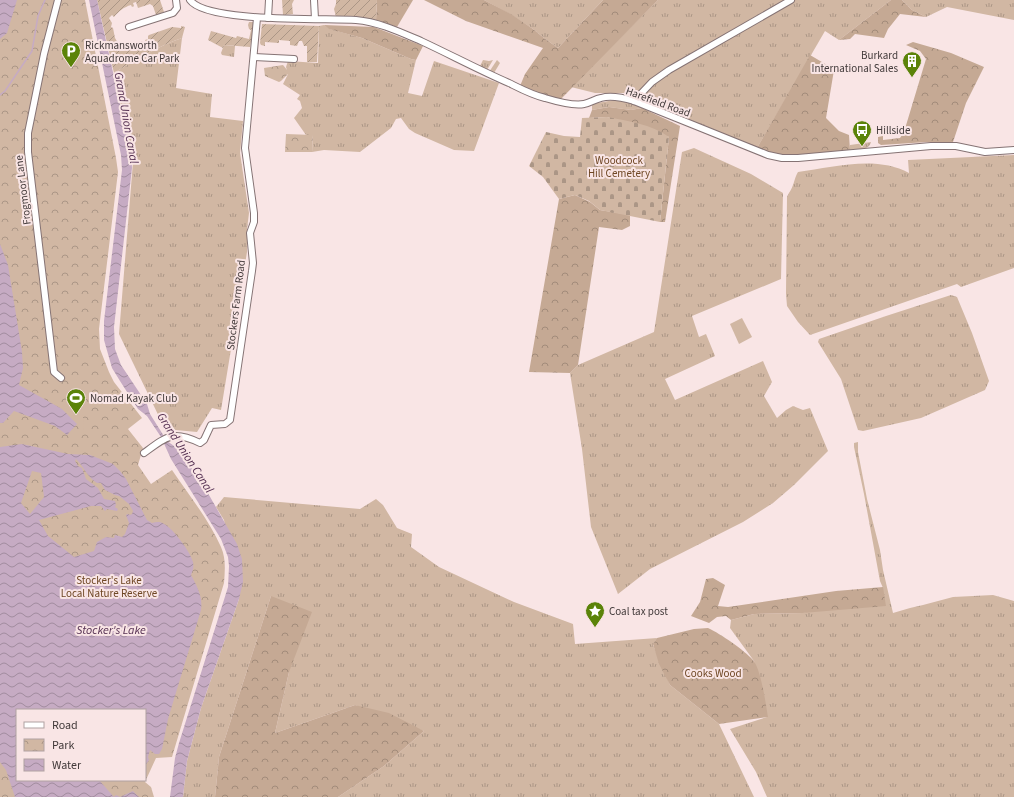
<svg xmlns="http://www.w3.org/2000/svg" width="1014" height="797" font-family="'Source Sans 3',sans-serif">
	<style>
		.grass { fill: url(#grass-tufts) }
		.forest { fill: url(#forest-crowns) }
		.cemetery { fill: url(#cemetery-stones) }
		.park { fill: url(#park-crowns); fill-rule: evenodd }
		.garden { fill: url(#garden-furrows) }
		.pitch { fill: #d1b7a3 }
		.water { fill: url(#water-waves); fill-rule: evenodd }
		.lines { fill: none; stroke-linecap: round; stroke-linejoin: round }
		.stream { stroke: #c6abc3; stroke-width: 1.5 }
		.minor-casing { stroke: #857374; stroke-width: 8 }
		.minor { stroke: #fff; stroke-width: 6 }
		.labels { text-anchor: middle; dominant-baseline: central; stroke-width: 4; stroke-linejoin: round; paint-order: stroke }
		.poi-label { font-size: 11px; fill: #423a3a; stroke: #f9e5e5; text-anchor: start }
		.street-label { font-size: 11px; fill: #423a3a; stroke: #f9e5e5 }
		.park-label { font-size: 11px; fill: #6f4724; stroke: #f9e5e5 }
		.water-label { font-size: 12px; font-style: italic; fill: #553052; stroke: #f9e5e5 }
	</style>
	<defs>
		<pattern id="grass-tufts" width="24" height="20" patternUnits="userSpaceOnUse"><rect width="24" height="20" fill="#d1b7a3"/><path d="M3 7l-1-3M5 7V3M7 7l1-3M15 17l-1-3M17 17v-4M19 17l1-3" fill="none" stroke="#ab9686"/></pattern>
		<pattern id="forest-crowns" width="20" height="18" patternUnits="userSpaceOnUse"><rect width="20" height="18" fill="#c5a994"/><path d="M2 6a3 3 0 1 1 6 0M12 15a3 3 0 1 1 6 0" fill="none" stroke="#a28b7a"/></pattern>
		<pattern id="cemetery-stones" width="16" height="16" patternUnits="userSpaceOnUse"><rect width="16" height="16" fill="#d1b7a3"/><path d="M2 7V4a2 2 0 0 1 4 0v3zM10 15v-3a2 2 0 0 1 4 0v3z" fill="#ab9686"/></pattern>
		<pattern id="park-crowns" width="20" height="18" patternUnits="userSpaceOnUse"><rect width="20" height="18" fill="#d1b7a3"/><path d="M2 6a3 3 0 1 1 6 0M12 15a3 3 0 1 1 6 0" fill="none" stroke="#ab9686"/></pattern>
		<pattern id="garden-furrows" width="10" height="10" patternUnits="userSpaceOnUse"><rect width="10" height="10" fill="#d1b7a3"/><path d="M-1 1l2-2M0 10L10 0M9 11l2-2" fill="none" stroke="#ab9686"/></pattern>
		<pattern id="water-waves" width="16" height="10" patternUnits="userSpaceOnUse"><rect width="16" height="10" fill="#c6abc3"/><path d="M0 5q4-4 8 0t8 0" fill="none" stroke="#a28c9f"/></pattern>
	</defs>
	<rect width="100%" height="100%" fill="#f9e5e5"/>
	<g class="grass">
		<path d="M484,0H603L558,48L544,38L533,29L510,14Z"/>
		<path d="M658,0H891L839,40L825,31L757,148L647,102L637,93H595L571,87Z"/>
		<path d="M902,0H1014V20L947,7L926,17L912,10Z"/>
		<path d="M324,25L330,29L362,38L411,59L416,60L408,93L422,96L434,61L499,83L474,151L454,150L415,133L409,129L401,118L396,119L391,128L360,152L324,150L312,152L313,135H306L294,118L302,108L300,101L297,99L300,95L283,84L288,74L286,67L288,61L318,63L319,26Z"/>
		<path d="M182,38L176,88L212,94L210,117L243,121L240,153L249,213L247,229V252L221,410L212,408L197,432L165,429L119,334L133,162L114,73C136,60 158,46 182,38Z"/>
		<path d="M224,45L235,46L234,57L222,55L221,53Z"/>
		<path d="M483,60L489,61L493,60L487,70L480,66Z"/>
		<path d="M497,60L500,63L494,73L489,72Z"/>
		<path d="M614,100L631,102L642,108L631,110L609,107L592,110V104Z"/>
		<path d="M871,142C869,151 857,149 850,150V145Z"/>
		<path d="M694,148L751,174L783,193L781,279L692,316L699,337L706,334L715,356L665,379L675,400L763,361L772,382L764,396L777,418L786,410L793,406L803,410L810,408L828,451L794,485L773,503L743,522L650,569L618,594L591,527L582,449L570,373L578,365L654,332L682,152Z"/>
		<path d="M1014,155V268L961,287L957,284L810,335L798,322L787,306L786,294L787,197C789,192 792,189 793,185C795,180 795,177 798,172C833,167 877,155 909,173L908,160Z"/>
		<path d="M951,295L957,297L972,333L989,381L985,390L921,418L863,431L858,430L841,379L818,342L819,339L886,316Z"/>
		<path d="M858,442V452L867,499L880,550L883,570L893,613L910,608L923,605L953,597L993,595L1014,601V797H767L756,772L730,729L767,717L754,661L730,628L731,620L754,614L803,613L883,588L880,581L864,494L854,447V443Z"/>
		<path d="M224,497L360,509L376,499L383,505L397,528L412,534L411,547L439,567L514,602L573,624L575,644L657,638L653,645L670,685L719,724L754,797H338L384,766L424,731L355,705L275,733L289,672L271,596L219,757L215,797H183L187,761L201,708L239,599L224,520L216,507Z"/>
	</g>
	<g class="forest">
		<path d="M377,0H413L397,27L376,20Z"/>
		<path d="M424,0H484L511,14L533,29L544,38L558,48L603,0H658L560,100L539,94L520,86L525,74L543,48L466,21Z"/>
		<path d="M891,0H902L912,10L926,17L900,14L888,29L884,38L855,34L850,39L839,40Z"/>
		<path d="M324,25L374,27L423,46L416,60L411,59L362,38L329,29Z"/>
		<path d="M913,42L951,53L984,67L966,103L953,142H927L881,145L878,143V137L883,136V140L900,138L904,132L926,59L920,51L906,45Z"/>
		<path d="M810,55L827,65L834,70L826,118L839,131L849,135L850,150L794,156H781L757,148Z"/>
		<path d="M609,107L631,110L642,108L680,126L665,222H660L669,137L607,117L589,118L592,110Z"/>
		<path d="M575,195L590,202L600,210L630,215V226L622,230L599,227L578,365L570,373L529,372L559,199Z"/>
		<path d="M713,578L725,585L718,606L728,607L836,591L883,587L886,606L803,613L754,614L731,620L726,616L717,617L709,623L691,616L700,602L706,579Z"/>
		<path d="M271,596L312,612L289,672L275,733L355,705L389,713L424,731L384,766L338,797H215L219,757Z"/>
		<path d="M708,628C721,634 744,650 753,660C761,669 766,705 768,717L719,724L670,685L659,664L653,644L657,638L694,629Z"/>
	</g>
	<path class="cemetery" d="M607,117C628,121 651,124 669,137L660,222L600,210L589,201L575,195L559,199L543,177L529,166L546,132L564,136L580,137L582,118Z"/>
	<g class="park">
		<path d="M0,0H85L116,158L118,172L99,329L100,349L109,372L114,382L142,418L128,429L143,448L138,465L151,484L172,470C189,495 209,520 221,547C226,558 225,571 224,583L172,757L156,758L145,782L151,787L154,797H0ZM17,710H145V780H17Z"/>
		<path d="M283,65L288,71V74L281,81L279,82L265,76L264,68Z"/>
		<path d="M286,134L313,135L312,152H285Z"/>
	</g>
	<g class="garden">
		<path d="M97,0H160L164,12L156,15L153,6L150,4L138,8L136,2L133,3L134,6L132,7L131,5C124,7 119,11 114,17L112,15L109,18L112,23L111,27L113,28L115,38L119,45L123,46L124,44L131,45L142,41L143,43L146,42L145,40L148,39V36L149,35L172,27L181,28V26L185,27L182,38C158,46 136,60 114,73Z"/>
		<path d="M282,0H294L292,4L293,14L283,15Z"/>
		<path d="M336,0H377L376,20L336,17L334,9L336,4Z"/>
		<path d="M249,22H253L254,25L250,47L224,45L223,48L208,40L211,31L236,38L237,36L249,39L251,30L249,29L248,25Z"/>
		<path d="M262,24L319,26L317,62H307V46H304L302,41H299L297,46L290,45V41L279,40V43L265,42V46L261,45L260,43Z"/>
	</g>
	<g class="pitch">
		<path d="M742,318L752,337L739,344L730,324Z"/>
		<path d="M72,390C82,403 85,418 83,435L77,424L62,409Z"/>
	</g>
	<g class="water">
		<path d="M0,0H17L7,33L0,39Z"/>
		<path d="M89,0H97L124,122L131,155L132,168L114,327L115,349L121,365L147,404L150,414L167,441L177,448L201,481L237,544L242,559L243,582L239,599L201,708L187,761L183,797H170L175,758L179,743L228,587L229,566L228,557L221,539L171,459L161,437L147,416L138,409L120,381L112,368L104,340V321L122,170L121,155Z"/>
		<path d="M0,244L8,265L22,352L23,368L19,385L62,409L77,424L67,435L55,426L14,411L3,423H0Z"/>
		<path d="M22,444L68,454L90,455L113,464L120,471L126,479L147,520L152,523C156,522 160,521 164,524C173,528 191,553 193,562C194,568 193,570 191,575C197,586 203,597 201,610L168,719L162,749L159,754H155L150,750L148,757L149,760L145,766V710H17V780H99L114,797H15L6,770L0,762V447ZM76,459C84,467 88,478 97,483H101L105,490L115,495L119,496L129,504L133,511L132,514L130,515L128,514L126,515L129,523L125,534L122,537L115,535L114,538L106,537L97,542L94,551L74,557L48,536L39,520L91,506H101L105,511L107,509L117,511L118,509L115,507L116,505L115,501L104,499L98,488L86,479L82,468L78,466L75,461ZM32,471L41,473L44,497L30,514L21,503Z"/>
		<path d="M133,791L139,797H114L116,795L120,797Z"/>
	</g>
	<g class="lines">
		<path class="stream" d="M0,95L5,91L32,51L38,16L45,0"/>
		<defs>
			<g id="minor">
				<path d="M58,0L44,54L28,133V152L54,372L61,378"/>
				<path d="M190,0C206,23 325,18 356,20C379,22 400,32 421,41C451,55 479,70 509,83C521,89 532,95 545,98C555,101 574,106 584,104C590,103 595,99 601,98C611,95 624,98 634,101L768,155L782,158H798L931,146H956L985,152L1014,150"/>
				<path d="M314,0L315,19"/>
				<path d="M268,18L269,0"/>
				<path d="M129,27L173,13L177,8L176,0"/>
				<path d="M254,57L294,59"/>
				<path d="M634,101L652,82L669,70L791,0"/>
				<path d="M144,453C167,436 173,430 200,443L204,440L211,425L225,424L230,420L252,271L253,263L250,233L254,222V213L245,148L257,18"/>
			</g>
		</defs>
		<use href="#minor" class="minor-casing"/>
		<use href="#minor" class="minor"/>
	</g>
	<defs>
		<symbol id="parking-pin" viewBox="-11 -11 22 30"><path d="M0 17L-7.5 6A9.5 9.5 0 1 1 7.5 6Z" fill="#5b8309" stroke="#f9e5e5"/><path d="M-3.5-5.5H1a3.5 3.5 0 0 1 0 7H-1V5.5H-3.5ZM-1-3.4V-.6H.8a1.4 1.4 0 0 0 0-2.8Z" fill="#fff"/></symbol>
		<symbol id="building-pin" viewBox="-11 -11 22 30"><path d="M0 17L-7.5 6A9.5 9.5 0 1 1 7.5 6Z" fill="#5b8309" stroke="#f9e5e5"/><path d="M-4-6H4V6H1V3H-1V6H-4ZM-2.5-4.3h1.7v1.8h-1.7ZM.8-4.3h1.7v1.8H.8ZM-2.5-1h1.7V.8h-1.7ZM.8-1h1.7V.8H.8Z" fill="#fff"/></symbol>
		<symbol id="bus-pin" viewBox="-11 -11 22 30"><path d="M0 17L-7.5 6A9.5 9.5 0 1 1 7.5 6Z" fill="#5b8309" stroke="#f9e5e5"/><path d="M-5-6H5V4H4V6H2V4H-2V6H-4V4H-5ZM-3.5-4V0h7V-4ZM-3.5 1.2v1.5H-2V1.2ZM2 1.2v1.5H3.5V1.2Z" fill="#fff"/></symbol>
		<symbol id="stadium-pin" viewBox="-11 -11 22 30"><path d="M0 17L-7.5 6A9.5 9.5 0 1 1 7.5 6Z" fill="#5b8309" stroke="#f9e5e5"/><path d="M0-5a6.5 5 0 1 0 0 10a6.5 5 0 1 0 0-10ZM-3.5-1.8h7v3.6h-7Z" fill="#fff"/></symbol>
		<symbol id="sight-pin" viewBox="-11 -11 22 30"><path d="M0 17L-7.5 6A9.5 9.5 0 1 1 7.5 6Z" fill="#5b8309" stroke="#f9e5e5"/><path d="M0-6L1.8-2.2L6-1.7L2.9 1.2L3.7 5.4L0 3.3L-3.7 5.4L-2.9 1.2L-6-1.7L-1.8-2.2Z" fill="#fff"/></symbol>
	</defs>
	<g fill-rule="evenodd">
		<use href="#parking-pin" x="60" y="40" width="22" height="30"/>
		<use href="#building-pin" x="901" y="50" width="22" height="30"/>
		<use href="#bus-pin" x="851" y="119" width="22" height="30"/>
		<use href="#stadium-pin" x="65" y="387" width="22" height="30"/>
		<use href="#sight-pin" x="584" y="600" width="22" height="30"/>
	</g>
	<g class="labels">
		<g class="poi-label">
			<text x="85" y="45">Rickmansworth<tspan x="85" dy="13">Aquadrome Car Park</tspan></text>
			<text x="898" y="55" text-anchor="end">Burkard<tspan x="898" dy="13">International Sales</tspan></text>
			<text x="876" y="130">Hillside</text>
			<text x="90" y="398">Nomad Kayak Club</text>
			<text x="609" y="611">Coal tax post</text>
		</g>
		<g class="street-label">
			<text transform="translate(658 102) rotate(20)">Harefield Road</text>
			<text transform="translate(23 190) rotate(-97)">Frogmoor Lane</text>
			<text transform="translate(236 305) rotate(-83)">Stockers Farm Road</text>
		</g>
		<g class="park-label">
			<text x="619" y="160">Woodcock<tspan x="619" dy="13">Hill Cemetery</tspan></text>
			<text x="109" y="580">Stocker's Lake<tspan x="109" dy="13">Local Nature Reserve</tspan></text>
			<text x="713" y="673">Cooks Wood</text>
		</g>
		<g class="water-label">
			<text transform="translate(126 118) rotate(80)">Grand Union Canal</text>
			<text transform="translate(185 453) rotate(57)">Grand Union Canal</text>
			<text x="111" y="630">Stocker's Lake</text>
		</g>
	</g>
	<rect x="16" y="709" width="130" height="72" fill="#f9e5e5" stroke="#b0a1a1"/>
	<rect x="24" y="722" width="20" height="6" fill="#ffffff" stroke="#b0a1a1"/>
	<text x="52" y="729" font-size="12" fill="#423a3a">Road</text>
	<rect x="24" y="739" width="20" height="12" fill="url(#park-crowns)" stroke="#b0a1a1"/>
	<text x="52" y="749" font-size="12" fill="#423a3a">Park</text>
	<rect x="24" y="759" width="20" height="12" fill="url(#water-waves)" stroke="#b0a1a1"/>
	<text x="52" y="769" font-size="12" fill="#423a3a">Water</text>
</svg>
